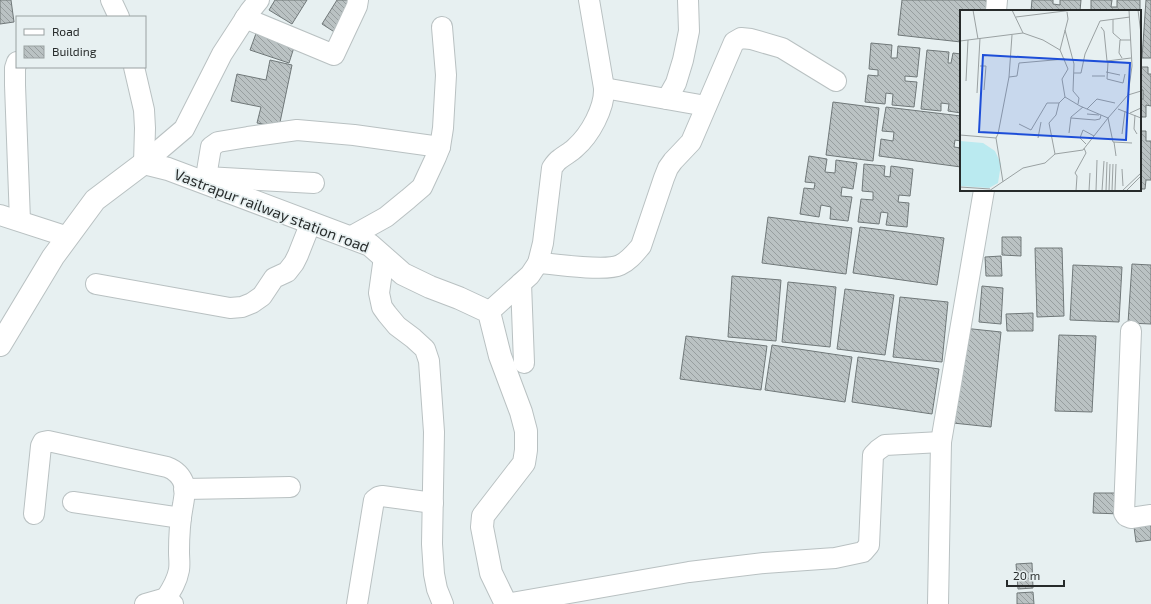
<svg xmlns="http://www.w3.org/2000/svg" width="1151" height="604" font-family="'Exo 2',sans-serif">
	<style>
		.building { fill: url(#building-back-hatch); stroke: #707879 }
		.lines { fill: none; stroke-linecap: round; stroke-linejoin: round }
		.street-casing { stroke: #b9c1c2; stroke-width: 22 }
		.secondary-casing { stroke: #b9c1c2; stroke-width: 24 }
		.street { stroke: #fff; stroke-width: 20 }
		.secondary { stroke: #fff; stroke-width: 22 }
		.labels { text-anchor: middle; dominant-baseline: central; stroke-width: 3.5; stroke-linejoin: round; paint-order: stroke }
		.street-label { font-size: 15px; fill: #272b2b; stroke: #e7f0f1 }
		.inset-road { fill: none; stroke: #9aa1a2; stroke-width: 1 }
		.view { fill: #1d4ed8; fill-opacity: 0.15; stroke: #1d4ed8; stroke-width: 2 }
		.inset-edge { fill: none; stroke: #272b2b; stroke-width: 2 }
	</style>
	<defs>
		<pattern id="building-back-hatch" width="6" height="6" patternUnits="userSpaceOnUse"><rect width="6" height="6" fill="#bac2c3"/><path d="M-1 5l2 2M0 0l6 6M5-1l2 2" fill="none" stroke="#979e9f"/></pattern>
	</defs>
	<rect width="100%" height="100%" fill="#e7f0f1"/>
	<g class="building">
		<path d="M0,0H11L14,22L0,24Z"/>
		<path d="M275,0H307L292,24L269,10Z"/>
		<path d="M337,0H350L336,33L322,24Z"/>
		<path d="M902,0H988L986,11H961V42L898,35Z"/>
		<path d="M1032,0H1053V4L1060,5V0H1081L1080,11H1031Z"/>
		<path d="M1091,0H1112L1111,7H1117V0H1140V11H1091Z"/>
		<path d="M1146,0H1151V58H1142Z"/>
		<path d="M258,28L296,41L289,63L250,50Z"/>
		<path d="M871,43L892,45L891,58H897L898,46L920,48L917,77L905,76V81L917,82L914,107L892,105L893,94L886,93L885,104L865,102L868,75L878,76V70L869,69Z"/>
		<path d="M927,50L949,52L948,63H951L953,53L961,54V113L948,111L949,104L941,103V111L921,109Z"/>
		<path d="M270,60L292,65L279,127L257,123L261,107L231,101L237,74L266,80Z"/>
		<path d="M1140,67H1148V74H1151V106L1146,105V117H1140V99H1143V90H1140Z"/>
		<path d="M833,102L879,108L873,161L826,155Z"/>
		<path d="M886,107L961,116V141L955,140L954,147L961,148V167L879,156L881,139L893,141L894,132L882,131Z"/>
		<path d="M1140,131H1146V141H1151V180H1146L1145,189H1140Z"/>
		<path d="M809,156L827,159L825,172L835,173L836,160L857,163L853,189L842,187L841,196L852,197L848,221L830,219L831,207L821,205L819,217L800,214L804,188L814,189L815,183L805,182Z"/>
		<path d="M864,164L885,166L884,176L890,177L891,166L913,169L910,196L899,195L898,202L909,203L907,227L886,225L888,213L881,212L879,224L858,222L861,199L873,200V192L862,191Z"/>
		<path d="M768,217L852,228L846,274L762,263Z"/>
		<path d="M860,227L944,238L937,285L853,273Z"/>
		<path d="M1002,237H1021V256L1002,255Z"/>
		<path d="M1035,248H1062L1064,316L1037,317Z"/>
		<path d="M1001,256L1002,276H986L985,257Z"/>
		<path d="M1132,264L1151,265V324L1128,323Z"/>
		<path d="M1073,265L1122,267L1119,322L1070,320Z"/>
		<path d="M732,276L781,280L776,341L728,337Z"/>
		<path d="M788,282L836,287L830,347L782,342Z"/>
		<path d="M982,286L1003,288L1001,324L979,322Z"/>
		<path d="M845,289L894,295L885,355L837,349Z"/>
		<path d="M900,297L948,302L942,362L893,357Z"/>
		<path d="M1033,313V331H1007L1006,314Z"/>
		<path d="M963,328L1001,332L991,427L953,423Z"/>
		<path d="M1059,335L1096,336L1092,412L1055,411Z"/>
		<path d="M686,336L767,346L761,390L680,379Z"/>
		<path d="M772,345L852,357L845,402L765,390Z"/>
		<path d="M858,357L939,369L932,414L852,402Z"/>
		<path d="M1094,493H1121V514L1093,513Z"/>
		<path d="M1151,525V540L1136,542L1134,527Z"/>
		<path d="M1032,563L1033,588L1018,589L1016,564Z"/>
		<path d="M1033,592L1034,604H1017V593Z"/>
	</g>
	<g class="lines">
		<defs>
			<g id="street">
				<path d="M111,0L119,17"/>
				<path d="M996,11L997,0"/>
				<path d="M245,18L334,55L357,6L358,0"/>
				<path d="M17,62L15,68V85L20,221"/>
				<path d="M134,67L144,110L145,128L144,163"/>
				<path d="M604,88L706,106"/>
				<path d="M667,99L676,83L683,60L689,31L688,0"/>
				<path d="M144,163L184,129L222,54L250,11L259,0"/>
				<path d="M206,177L314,183"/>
				<path d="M205,183L211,147L218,142L248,137L297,130L354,135L440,147"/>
				<path d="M0,215L68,237"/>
				<path d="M350,237L386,217L408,199L422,187L436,157L440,147L443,128L446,75L442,27"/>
				<path d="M384,257L379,293L382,307L387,314L397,326L413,338L425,349L429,361L434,432L432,544L434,574L437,589L443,604"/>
				<path d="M538,263C557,264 605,272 620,265C629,261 635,253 641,246L664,178L668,168L673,161L691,142L734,42L741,38L751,39L782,48L836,81"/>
				<path d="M521,283L524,363"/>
				<path d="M96,284L230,308L242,307L252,303L262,296L274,278L287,272L294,263L298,255L311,222"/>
				<path d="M489,312L530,275L538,263L543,243L552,168C554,165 557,161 560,159C565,155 571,152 575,148C590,135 605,108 604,88L589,0"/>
				<path d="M1131,331L1124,513L1126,516L1131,518L1151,515"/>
				<path d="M184,489L290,487"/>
				<path d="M73,502L181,518"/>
				<path d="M34,514L41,446L43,442L48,441L167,467C175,470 181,475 184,484C186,491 184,498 183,505C180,520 179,537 179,552C179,558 180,564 179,570C177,581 172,589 166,598"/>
				<path d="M145,604L166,598L173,604"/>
				<path d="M357,604L374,500L378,497L382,496L433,503"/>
				<path d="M506,604L689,572L764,563L835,558L863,552L869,545L873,455L878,450L885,445L941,442"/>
				<path d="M938,604L941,442L984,190"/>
			</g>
			<path id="secondary" d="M0,345L53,257L95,200L144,163L168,169L370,245L403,274L430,287L459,298L489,312L500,356L521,412L526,431V450L524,463L483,516L482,527L491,573L506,604"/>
		</defs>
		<use href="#street" class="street-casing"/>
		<use href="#secondary" class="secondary-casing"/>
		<use href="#street" class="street"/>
		<use href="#secondary" class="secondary"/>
	</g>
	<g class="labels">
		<g class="street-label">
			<text transform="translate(272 210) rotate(21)">Vastrapur railway station road</text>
		</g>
	</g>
	<g transform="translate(960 10)">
		<rect width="181" height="181" fill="#e7f0f1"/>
		<path d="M0,131L23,133L35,141L41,154L38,173L29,178L0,176Z" fill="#baeaf0"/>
		<path class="inset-road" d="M13,0L18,29M52,0L63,23L83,30L100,40L108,59L102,69L105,87L120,96L148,108L168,85L181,81M178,0L181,24M56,7L113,0M153,9V23L161,30M141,17L144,21L147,51L171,48M105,20L114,54L113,81L119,88L118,94M0,31L63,23M100,40L108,9L107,2M162,48L159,43L160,30H171M148,52L147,69L163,73L165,64M20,56H26L24,80M146,62L160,65M114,63H121L125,44L140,11L170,7M132,66H145M49,67L57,66L59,53L105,49M6,71L8,30M17,83L20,28M168,85L172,56L169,0M127,99L137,89L155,93M158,99L181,108M170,103L181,98M127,104L139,105M175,105L174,119L177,124M111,108L135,110L140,109L141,105M148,108L153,132L172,133M59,114L71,120L87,93H99M109,123L111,107L123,97M162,124L165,101M0,125L36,128L38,124L49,67L52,25M36,128L43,172M78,128L81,112M154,132L156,146M126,134L120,128L123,120L134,126M95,144L123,140L148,108M95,144L89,113L96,105L99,93L105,87M162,159L163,176M0,177L30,179M155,180L156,154M29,181L63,158L85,153L95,144M116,181L117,166L115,163L126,143L124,138M129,181L130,163M136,181L137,150M142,181L144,151M146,181L147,152M149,181L150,154M152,181L153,154M162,181L181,163M166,181L181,166"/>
		<path class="view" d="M23,45L170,53L166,130L19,122Z"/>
		<rect width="181" height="181" class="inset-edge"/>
	</g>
	<rect x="16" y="16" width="130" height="52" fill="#e7f0f1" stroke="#9aa1a2"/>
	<rect x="24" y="29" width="20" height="6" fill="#ffffff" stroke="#9aa1a2"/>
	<text x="52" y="36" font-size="12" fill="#272b2b">Road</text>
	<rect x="24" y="46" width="20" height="12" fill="url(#building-back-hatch)" stroke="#9aa1a2"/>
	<text x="52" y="56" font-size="12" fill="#272b2b">Building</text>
	<path d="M1007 580v6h57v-6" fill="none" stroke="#272b2b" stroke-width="2"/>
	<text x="1013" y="580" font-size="12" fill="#272b2b" stroke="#e7f0f1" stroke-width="3" paint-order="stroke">20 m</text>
</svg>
